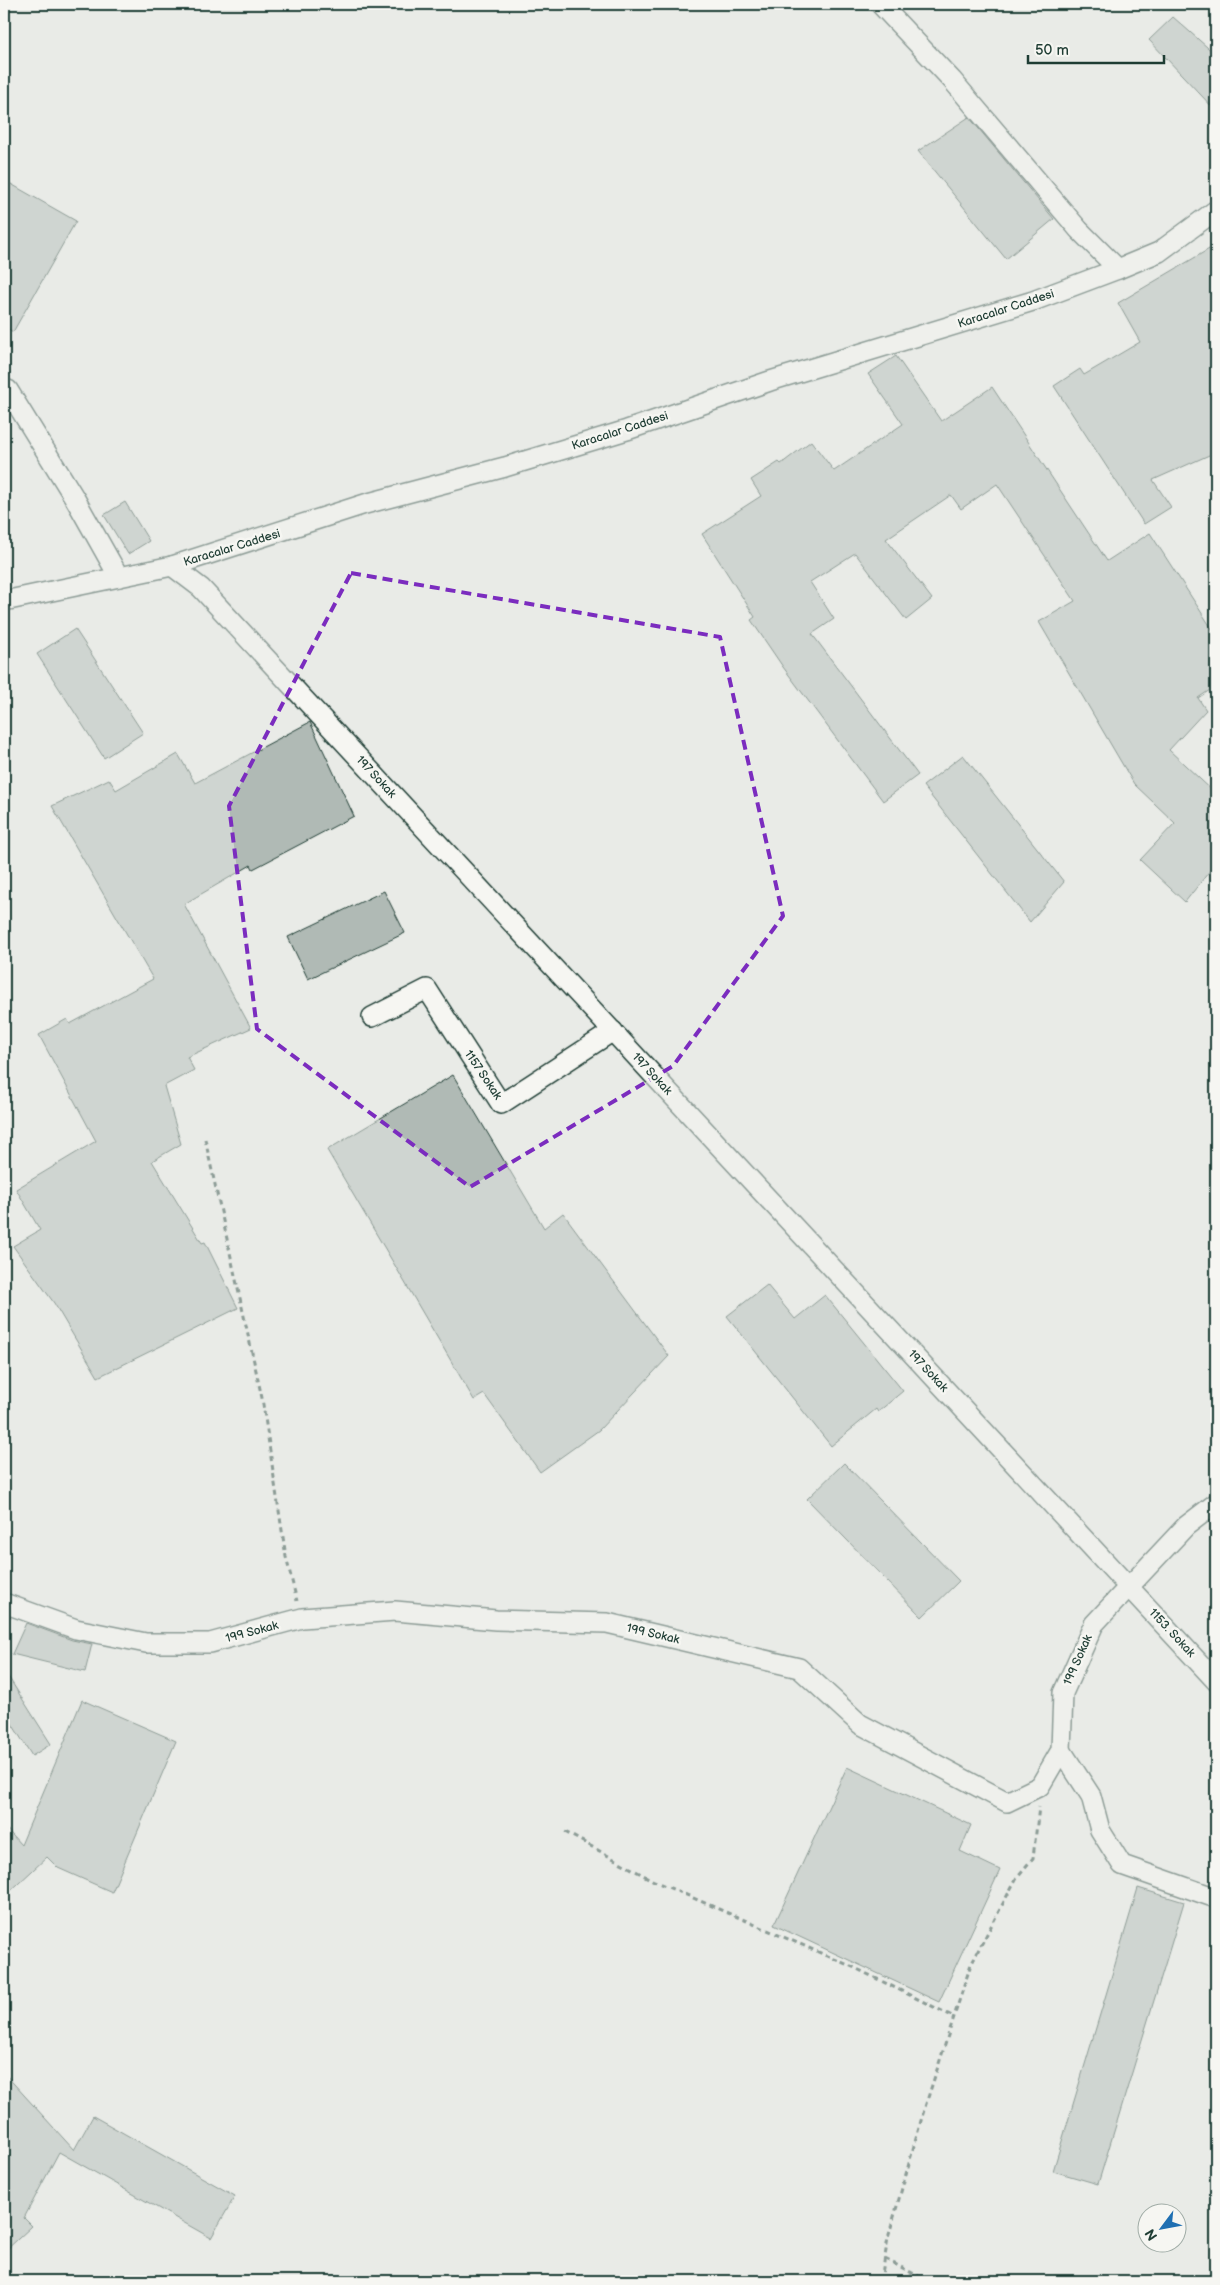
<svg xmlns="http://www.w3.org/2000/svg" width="1220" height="2285" font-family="'Balsamiq Sans',sans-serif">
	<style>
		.building { fill: #b0bab5; stroke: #1f3d34 }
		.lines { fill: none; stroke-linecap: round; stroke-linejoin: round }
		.minor-casing { stroke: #1f3d34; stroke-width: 22 }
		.path { stroke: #1f3d34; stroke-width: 3; stroke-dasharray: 5 4; stroke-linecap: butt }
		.minor { stroke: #f6f6f2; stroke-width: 19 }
		.marked { fill: none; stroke: #7b2cbf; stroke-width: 4; stroke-dasharray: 10 6; stroke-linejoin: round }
		.labels { text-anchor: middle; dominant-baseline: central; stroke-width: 5; stroke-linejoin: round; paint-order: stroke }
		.street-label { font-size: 12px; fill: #1f3d34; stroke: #f6f6f2 }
	</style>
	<rect width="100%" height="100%" fill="#e9ebe7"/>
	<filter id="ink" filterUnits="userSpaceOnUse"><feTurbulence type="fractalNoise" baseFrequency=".02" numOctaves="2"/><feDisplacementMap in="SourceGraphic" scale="10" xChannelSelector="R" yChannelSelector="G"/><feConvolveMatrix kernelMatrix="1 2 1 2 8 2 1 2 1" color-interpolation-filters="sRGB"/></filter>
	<g filter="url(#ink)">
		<g class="building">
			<path d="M1173,17L1216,55V111L1149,40Z"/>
			<path d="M969,117L1054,219L1006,259L918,151Z"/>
			<path d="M4,180L76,221L13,332L4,326Z"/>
			<path d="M1216,245V452L1153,480L1171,507L1144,524L1054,386L1080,369L1084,375L1140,342L1118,303Z"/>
			<path d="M896,356L941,421L992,387L1107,561L1150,533L1216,635V686L1198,698L1206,710L1169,750L1216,794V863L1185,902L1140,860L1175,823L1134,784L1039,622L1075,601L997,484L961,509L951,495L886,539L932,599L906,620L855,553L810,582L834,619L812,634L918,775L883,801L783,667L751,620L755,617L702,534L761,496L751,480L779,462L781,464L811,441L834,471L903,424L868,374Z"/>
			<path d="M125,502L149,541L128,554L104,515Z"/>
			<path d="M75,629L143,733L104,758L37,654Z"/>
			<path d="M310,722L354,816L253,869L251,865L184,904L251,1028L187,1057L194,1070L164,1086L181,1144L152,1161L202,1243L205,1242L238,1308L98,1377L54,1303L13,1246L40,1230L16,1189L96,1141L39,1035L67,1019L70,1024L153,979L52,806L109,779L116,790L178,754L195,783Z"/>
			<path d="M963,755L1064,882L1030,922L923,786Z"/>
			<path d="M384,891L405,933L308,979L288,937Z"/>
			<path d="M453,1075L544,1228L563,1213L669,1356L599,1430L540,1472L484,1394L474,1400L327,1150Z"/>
			<path d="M767,1285L795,1319L825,1295L903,1391L878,1412L876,1409L831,1446L727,1316Z"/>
			<path d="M844,1463L959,1581L922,1617L807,1499Z"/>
			<path d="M26,1623L72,1640L92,1644L85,1672L12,1654Z"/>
			<path d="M4,1670L51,1744L32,1756L4,1711Z"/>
			<path d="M82,1700L176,1741L112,1892L58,1868L47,1857L4,1897V1826L21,1845Z"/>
			<path d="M847,1767L971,1825L960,1851L1000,1870L939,2002L774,1925Z"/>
			<path d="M1138,1888L1184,1902L1098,2184L1053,2171Z"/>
			<path d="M4,2073L74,2150L93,2116L235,2196L211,2238L59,2152L24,2218L32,2226L4,2252Z"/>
		</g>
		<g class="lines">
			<defs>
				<g id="minor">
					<path d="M880,4L952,80L1079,230L1118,269"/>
					<path d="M8,390L74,497L119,577"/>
					<path d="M172,566L201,588L1216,1681"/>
					<path d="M4,601L172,566L365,504L505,467L627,430L770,381L1033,301L1118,269L1159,252L1216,210"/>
					<path d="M372,1017L427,989L501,1104L613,1031"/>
					<path d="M4,1603L76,1629L146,1643H210L302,1618L395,1611L496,1620L607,1623L799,1668L860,1724L1007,1802L1040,1786L1061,1750L1063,1693L1094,1624L1186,1526L1216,1503"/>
					<path d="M1061,1750L1091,1796L1100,1830L1122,1865L1216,1898"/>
				</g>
			</defs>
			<use href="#minor" class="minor-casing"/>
			<g class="path">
				<path d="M205,1139L262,1398L286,1557L297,1601"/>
				<path d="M565,1832L654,1881L853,1967L954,2017"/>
				<path d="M885,2259L928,2281"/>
				<path d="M881,2281L888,2238L924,2110L971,1964L1017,1877L1033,1858L1039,1807"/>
			</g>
			<use href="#minor" class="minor"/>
		</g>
	</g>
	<path d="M0 0H1220V2285H0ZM351,573L720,637L783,916L673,1066L470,1187L257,1029L229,806Z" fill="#e9ebe7" fill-opacity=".55" fill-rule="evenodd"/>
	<path class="marked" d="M351,573L720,637L783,916L673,1066L470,1187L257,1029L229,806Z"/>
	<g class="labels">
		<g class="street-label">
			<text transform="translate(1006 309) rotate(-18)">Karacalar Caddesi</text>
			<text transform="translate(620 431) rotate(-18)">Karacalar Caddesi</text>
			<text transform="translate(232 548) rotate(-17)">Karacalar Caddesi</text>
			<text transform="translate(376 777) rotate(47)">197 Sokak</text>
			<text transform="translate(652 1074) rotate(47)">197 Sokak</text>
			<text transform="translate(483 1075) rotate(56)">1157 Sokak</text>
			<text transform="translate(928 1371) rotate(47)">197 Sokak</text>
			<text transform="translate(252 1632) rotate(-15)">199 Sokak</text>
			<text transform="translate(1172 1633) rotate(47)">1153. Sokak</text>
			<text transform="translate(653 1634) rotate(13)">199 Sokak</text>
			<text transform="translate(1078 1660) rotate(-66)">199 Sokak</text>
		</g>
	</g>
	<rect width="1220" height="2285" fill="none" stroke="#f6f6f2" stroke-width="20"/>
	<rect x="10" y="10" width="1200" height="2265" fill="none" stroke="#1f3d34" stroke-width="2" filter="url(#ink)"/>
	<g transform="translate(1162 2228) rotate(238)"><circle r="24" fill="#f6f6f2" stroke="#a0aca6"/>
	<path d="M0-4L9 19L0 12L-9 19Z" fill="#1f6fb2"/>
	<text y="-8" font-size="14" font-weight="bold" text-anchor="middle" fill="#1f3d34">N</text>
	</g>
	<path d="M1028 55v8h136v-8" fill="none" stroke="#1f3d34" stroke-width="2.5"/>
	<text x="1035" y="55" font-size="15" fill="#1f3d34" stroke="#f6f6f2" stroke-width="4" paint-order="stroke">50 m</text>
</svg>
